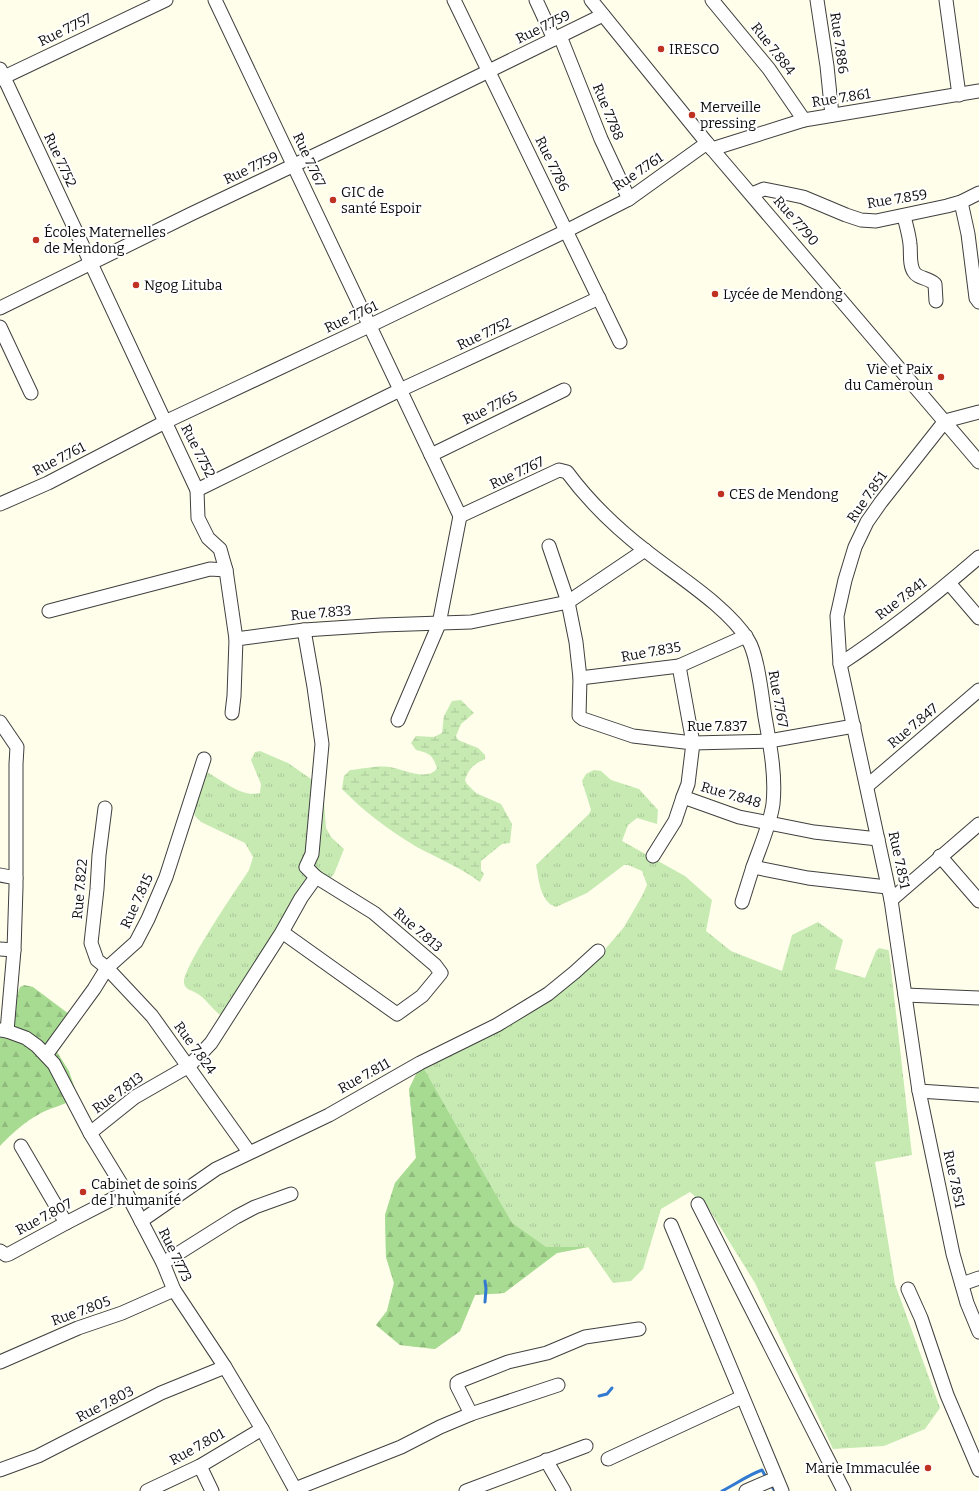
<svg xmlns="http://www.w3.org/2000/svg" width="979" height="1491" font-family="Bitter,serif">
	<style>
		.grass { fill: url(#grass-tufts) }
		.forest { fill: url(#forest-firs) }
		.wetland { fill: url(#wetland-marsh) }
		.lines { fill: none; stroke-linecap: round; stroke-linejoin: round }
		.stream { stroke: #3279d1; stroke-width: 3 }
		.minor-casing { stroke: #3f3f3f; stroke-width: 15 }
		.minor { stroke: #fff; stroke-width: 13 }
		.poi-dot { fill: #bf3120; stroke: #fff; stroke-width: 1.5 }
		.labels { text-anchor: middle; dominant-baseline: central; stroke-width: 4; stroke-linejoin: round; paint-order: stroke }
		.street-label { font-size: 14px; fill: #0c0c0c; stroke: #fff }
		.poi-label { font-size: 14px; fill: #0c0c0c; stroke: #fff; text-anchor: start }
	</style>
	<defs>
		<pattern id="grass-tufts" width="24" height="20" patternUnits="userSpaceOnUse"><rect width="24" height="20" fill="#c7eab3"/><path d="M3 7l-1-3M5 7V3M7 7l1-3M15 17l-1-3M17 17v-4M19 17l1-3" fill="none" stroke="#aac899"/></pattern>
		<pattern id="forest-firs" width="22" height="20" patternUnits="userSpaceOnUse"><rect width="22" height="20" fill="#a8db92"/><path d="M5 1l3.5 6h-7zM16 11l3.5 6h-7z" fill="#8fbb7d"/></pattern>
		<pattern id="wetland-marsh" width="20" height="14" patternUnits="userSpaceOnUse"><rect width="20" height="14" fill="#c7eab3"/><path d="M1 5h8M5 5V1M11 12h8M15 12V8" fill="none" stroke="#aac899"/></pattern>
	</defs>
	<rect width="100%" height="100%" fill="#fffeea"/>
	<g class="grass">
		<path d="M260,751L288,763L314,781L324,801L326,828L331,837L344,849L334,874L331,877L322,878L225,1018C213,1012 208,1000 198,994C192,990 185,990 184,983C182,968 238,887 249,870L253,857L245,843L201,822L195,816L193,807L207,772C222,780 242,798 260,793L261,784L251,760L255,752Z"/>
		<path d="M594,770L601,771L611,780L639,789L658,810L657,824L637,818L628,825L622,841L685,876L712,900L706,931L731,951L782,971L792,935L818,922L843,940L835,969L865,978L876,951L879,948L888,950L889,951L912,1155L875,1162L895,1284L940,1408L925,1429L884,1446L833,1449L755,1283L709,1209L690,1192L661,1209L643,1269L631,1281L613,1283L588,1247L557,1253L504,1293L475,1295L460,1331L435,1349L400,1345L376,1325L387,1311L394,1283L386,1257L385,1215L395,1183L416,1158L409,1089L421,1064L596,960L624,927L642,896L647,885L642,871L628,865H624L587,893L556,907C540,902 539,880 536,865L589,814L591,810L582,781L586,774Z"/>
	</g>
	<g class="forest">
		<path d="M24,985L33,987L69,1014L52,1039L57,1052L69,1071L77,1095C66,1106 54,1106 41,1113C26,1121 11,1134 0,1146V1024L5,1025L14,1004L20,987Z"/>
		<path d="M421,1064L512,1223L546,1247H588L557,1253L504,1293L475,1295L460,1331L435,1349L400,1345L376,1325L387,1311L394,1283L386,1257L385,1215L395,1183L416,1158L409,1089Z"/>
	</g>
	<path class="wetland" d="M461,700L474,713L461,724L456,736L458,740L478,748L485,755V759C474,764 469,768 465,780L467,784L476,793L501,804L512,824L510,843L502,844L481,861V870L484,874L480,882C460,867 437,858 415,846C389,830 363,811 342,789L344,776L350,770C361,769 379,765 390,767C402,769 429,782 437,768C432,754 429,753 416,750L411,743L416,736L434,737L442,733L444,716L452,701Z"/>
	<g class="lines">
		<g class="stream">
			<path d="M485,1302L486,1289L485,1281"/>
			<path d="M599,1396L607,1394L612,1388"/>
			<path d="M770,1484L775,1491"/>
			<path d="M722,1491C736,1484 748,1475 762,1470L767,1479"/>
		</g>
		<defs>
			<g id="minor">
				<path d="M215,0L460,516"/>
				<path d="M454,0L620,342"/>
				<path d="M536,0L554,39"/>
				<path d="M591,0L707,143L979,462"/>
				<path d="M712,0L769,69L804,120"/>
				<path d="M817,0L827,66L832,115"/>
				<path d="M946,0L959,95"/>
				<path d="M560,36L601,139L629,199"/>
				<path d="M0,69L197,490L198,518L208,538L220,549L226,570"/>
				<path d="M0,79L166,0"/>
				<path d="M712,149L804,120L979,91"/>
				<path d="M752,194L764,189L784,193L803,197L846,215L861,220L876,221L947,206L961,202L979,193"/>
				<path d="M961,202L968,234L976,298L979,302"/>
				<path d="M904,216C906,225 909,234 910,244C911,252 909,265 914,272C917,278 929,278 935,284L936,301"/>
				<path d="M0,308L191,214L389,120L603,15"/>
				<path d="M0,327L31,393"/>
				<path d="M979,412L945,421L881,502L867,522L855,547L845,580L837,616L840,664L891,900L919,1091L953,1254L967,1303L979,1332"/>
				<path d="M431,455L564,390"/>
				<path d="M197,490L400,390L599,298"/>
				<path d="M0,504L48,483L165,422L369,326L566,231L629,199L707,143"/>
				<path d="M460,516L559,470L567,472C590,503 615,527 646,551C676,575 728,607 748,640C758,655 762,698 765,717C770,745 776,775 773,804C770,825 760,847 753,867L808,878L887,887"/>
				<path d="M549,546L568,602L576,642L580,678L579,716L583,719L633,736L693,743L769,741L854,726"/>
				<path d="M949,583L979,618"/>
				<path d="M49,611L210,569L226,570L236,639L304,630L381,625L471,622L568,602L645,550"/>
				<path d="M304,630L314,687L322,744L312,854L306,867L316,877"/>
				<path d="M840,664C889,632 935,595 979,557"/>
				<path d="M679,666L693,743L688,784L683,797L739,817L814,832L878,839"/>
				<path d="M580,678L679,666L746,636"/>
				<path d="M232,713L234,696L236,639"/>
				<path d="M398,720L439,624L460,516"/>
				<path d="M0,722L17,747L16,764V878"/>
				<path d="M867,786L979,690"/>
				<path d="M105,808L99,855L97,889L91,943L97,960L107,968L152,1016L249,1152"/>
				<path d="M653,856L675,821L683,797"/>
				<path d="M940,856L979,901"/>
				<path d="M0,875L16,878V887L14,950L7,1031"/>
				<path d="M891,900L979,824"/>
				<path d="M742,902L753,867"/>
				<path d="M0,949L14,950"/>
				<path d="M905,995L979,998"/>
				<path d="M0,1030L7,1031L26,1038L37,1046L54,1064L90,1133L126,1192L163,1263L174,1290L225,1367L262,1429L296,1491"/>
				<path d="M46,1055L94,989L107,968L136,942L148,919L166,877L204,759"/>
				<path d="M919,1091L979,1095"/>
				<path d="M90,1133L135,1097L189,1066L211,1043L282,932L397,1014L422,996L441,973L435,965L374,913L316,877L301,898L282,932"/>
				<path d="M21,1146L66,1223"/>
				<path d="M698,1204L844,1491"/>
				<path d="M141,1221L216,1169L329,1115L420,1063L497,1025L548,994L575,972L598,951"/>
				<path d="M671,1225L782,1491"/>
				<path d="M0,1251L6,1255L9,1254L66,1223L126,1192"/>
				<path d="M163,1263L236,1217L255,1207L291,1194"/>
				<path d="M962,1284L979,1278"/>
				<path d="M908,1289L921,1318L947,1395L979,1470"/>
				<path d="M0,1362L78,1328L122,1313L174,1290"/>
				<path d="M471,1414L457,1386V1383L460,1381L508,1362L547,1353L585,1337L639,1329"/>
				<path d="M608,1459L742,1397"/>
				<path d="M546,1460L564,1491"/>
				<path d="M200,1466L212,1491"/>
				<path d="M0,1470L38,1456L161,1393L225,1367"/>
				<path d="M295,1489L401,1447L440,1427L471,1414L558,1385"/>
				<path d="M147,1491L200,1466L262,1429"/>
				<path d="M466,1491L586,1446"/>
				<path d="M746,1491L776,1478"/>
			</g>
		</defs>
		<use href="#minor" class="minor-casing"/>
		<use href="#minor" class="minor"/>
	</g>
	<g class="poi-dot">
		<circle cx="661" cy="49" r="4"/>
		<circle cx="692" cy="115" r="4"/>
		<circle cx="333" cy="200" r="4"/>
		<circle cx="36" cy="240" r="4"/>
		<circle cx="136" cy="285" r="4"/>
		<circle cx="715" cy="294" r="4"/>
		<circle cx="941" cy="377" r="4"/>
		<circle cx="721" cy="494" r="4"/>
		<circle cx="83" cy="1192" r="4"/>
		<circle cx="928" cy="1468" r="4"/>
	</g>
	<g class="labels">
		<g class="street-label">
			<text transform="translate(543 27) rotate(-26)">Rue 7.759</text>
			<text transform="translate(65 30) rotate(-26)">Rue 7.757</text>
			<text transform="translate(839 43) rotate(82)">Rue 7.886</text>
			<text transform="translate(773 49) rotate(52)">Rue 7.884</text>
			<text transform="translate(841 98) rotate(-9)">Rue 7.861</text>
			<text transform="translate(608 112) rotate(68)">Rue 7.788</text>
			<text transform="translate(60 160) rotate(65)">Rue 7.752</text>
			<text transform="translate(309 160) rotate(65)">Rue 7.767</text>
			<text transform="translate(552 164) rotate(64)">Rue 7.786</text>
			<text transform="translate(251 168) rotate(-25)">Rue 7.759</text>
			<text transform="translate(638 172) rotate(-34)">Rue 7.761</text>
			<text transform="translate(897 199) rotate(-9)">Rue 7.859</text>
			<text transform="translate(796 221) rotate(49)">Rue 7.790</text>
			<text transform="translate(351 317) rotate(-25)">Rue 7.761</text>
			<text transform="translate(484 334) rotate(-25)">Rue 7.752</text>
			<text transform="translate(490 408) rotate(-26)">Rue 7.765</text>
			<text transform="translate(198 451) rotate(63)">Rue 7.752</text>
			<text transform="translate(59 459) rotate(-27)">Rue 7.761</text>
			<text transform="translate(517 473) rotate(-25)">Rue 7.767</text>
			<text transform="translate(867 497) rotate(-55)">Rue 7.851</text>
			<text transform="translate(901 599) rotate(-37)">Rue 7.841</text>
			<text transform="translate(321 613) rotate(-5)">Rue 7.833</text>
			<text transform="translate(651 652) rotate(-10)">Rue 7.835</text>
			<text transform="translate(778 699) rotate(80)">Rue 7.767</text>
			<text x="717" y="726">Rue 7.837</text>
			<text transform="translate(913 726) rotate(-40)">Rue 7.847</text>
			<text transform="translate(731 795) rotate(16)">Rue 7.848</text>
			<text transform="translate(899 860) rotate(78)">Rue 7.851</text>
			<text transform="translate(80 889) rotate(-85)">Rue 7.822</text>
			<text transform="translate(137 901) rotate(-65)">Rue 7.815</text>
			<text transform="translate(418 930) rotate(41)">Rue 7.813</text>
			<text transform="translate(195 1048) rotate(54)">Rue 7.824</text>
			<text transform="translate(364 1076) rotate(-29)">Rue 7.811</text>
			<text transform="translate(118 1093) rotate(-36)">Rue 7.813</text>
			<text transform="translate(954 1179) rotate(78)">Rue 7.851</text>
			<text transform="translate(44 1217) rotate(-28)">Rue 7.807</text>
			<text transform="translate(175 1255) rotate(64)">Rue 7.773</text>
			<text transform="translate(81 1311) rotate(-20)">Rue 7.805</text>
			<text transform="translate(105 1404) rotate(-27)">Rue 7.803</text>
			<text transform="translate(197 1447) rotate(-29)">Rue 7.801</text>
		</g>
		<g class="poi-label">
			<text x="669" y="49">IRESCO</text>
			<text x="700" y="107">Merveille<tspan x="700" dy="16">pressing</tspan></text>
			<text x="341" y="192">GIC de<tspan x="341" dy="16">santé Espoir</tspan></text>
			<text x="44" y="232">Écoles Maternelles<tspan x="44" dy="16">de Mendong</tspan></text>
			<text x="144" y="285">Ngog Lituba</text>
			<text x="723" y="294">Lycée de Mendong</text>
			<text x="933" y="369" text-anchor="end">Vie et Paix<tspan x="933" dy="16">du Cameroun</tspan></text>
			<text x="729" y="494">CES de Mendong</text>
			<text x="91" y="1184">Cabinet de soins<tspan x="91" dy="16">de l'humanité</tspan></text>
			<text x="920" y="1468" text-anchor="end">Marie Immaculée</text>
		</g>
	</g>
</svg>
